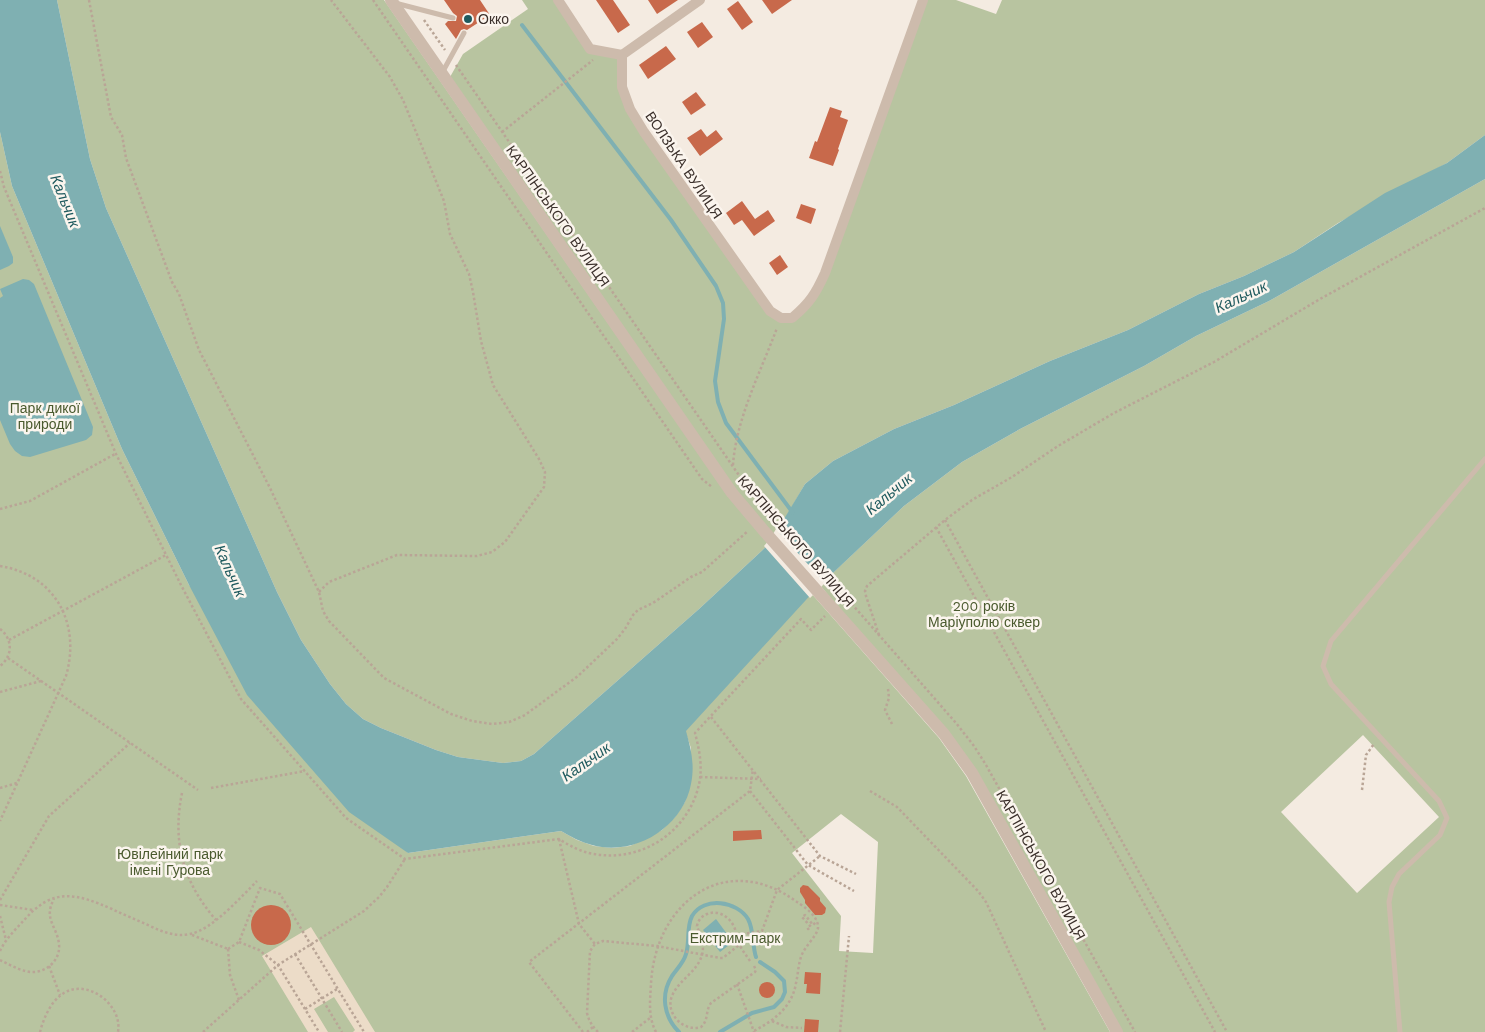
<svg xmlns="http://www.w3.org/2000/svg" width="1485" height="1032" font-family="'Work Sans',sans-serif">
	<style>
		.green { fill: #b8c4a0; fill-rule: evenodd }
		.plaza { fill: #ecdcc8 }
		.water { fill: #7fb0b2 }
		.pier { fill: #f4ebe1 }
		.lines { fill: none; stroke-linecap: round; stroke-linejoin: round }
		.stream { stroke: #7fb0b2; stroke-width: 4 }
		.building { fill: #c8694b }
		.path { stroke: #b9a596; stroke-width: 2.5; stroke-dasharray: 2.5 2.5; stroke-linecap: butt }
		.service { stroke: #cdbbac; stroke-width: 5 }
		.minor { stroke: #cdbbac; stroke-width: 10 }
		.tertiary { stroke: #cdbbac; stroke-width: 12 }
		.poi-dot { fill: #1f5a5e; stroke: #fbf5ee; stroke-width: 2 }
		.labels { text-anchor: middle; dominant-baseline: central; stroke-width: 5; stroke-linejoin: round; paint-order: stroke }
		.poi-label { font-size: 14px; fill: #3b302b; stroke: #fbf5ee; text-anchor: start }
		.street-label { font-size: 14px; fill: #3b302b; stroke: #fbf5ee }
		.park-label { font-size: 14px; fill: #4a5a2e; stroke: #fbf5ee }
		.water-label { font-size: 15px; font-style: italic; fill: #1f5a5e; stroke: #fbf5ee }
	</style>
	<rect width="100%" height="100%" fill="#f4ebe1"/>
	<g class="green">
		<path d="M57,0H384L728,496L769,544L699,609L534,754L521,761L503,763L458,757L436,750L381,728L363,719L346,704L330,684L301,640L277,592L106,208L90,159Z"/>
		<path d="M522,0H558L590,49L622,55L630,109L770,311L792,318L816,293L923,0H956L996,14L1002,0H1485V135L1447,163L1338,223L1294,252L1244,276L1199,294L1128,330L1050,361L954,405L894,429L833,461L805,484L775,536L736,490L450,77L463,54L528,9Z"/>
		<path d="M0,132L12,186L122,449L189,585L408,853L561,831L577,840L594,846L612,848L630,846L662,830L675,817L685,802L691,748L685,731L811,593L939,738L966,776L1110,1032H0ZM841,814L878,842L873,953L839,951L841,916L792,853Z"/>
		<path d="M1485,179V1032H1117L972,773L820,585L904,506L962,462L1020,429L1144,366L1196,336L1269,301ZM1363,735L1439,817L1357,893L1281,812Z"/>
	</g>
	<path class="plaza" d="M311,927L319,940L375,1032H353L355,1030L334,997L314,1009L328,1032H308L262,956Z"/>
	<g class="water">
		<path d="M0,0H57L90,159L106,208L277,592L301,640L330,684L346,704L363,719L381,728L436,750L458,757L503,763L521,761L534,754L699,609L769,544L805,484L833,461L894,429L954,405L1050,361L1128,330L1199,294L1244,276L1294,252L1385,193L1447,163L1485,135V179L1269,301L1196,336L1144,366L1020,429L962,462L904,506L816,589L686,731C691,749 695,765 691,784C683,827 635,857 592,845C581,842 571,837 561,831L408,853L349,812L247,695L189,585L122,449L12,186L0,132Z"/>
		<path d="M0,226L13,257V263L9,266L0,270Z"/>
		<path d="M23,279L29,280L34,284L93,427L92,435L86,440L30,457L22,456L15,451L10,444L0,420V298L3,296L0,289Z"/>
		<path d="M716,919L733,942L720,952L703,930Z"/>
	</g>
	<path class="pier" d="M776,529L825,583L810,598L764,546L770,539Z"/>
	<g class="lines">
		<g class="stream">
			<path d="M522,25L671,220L716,286L723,303L724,319L715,381L718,402L726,423L793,513"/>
			<path d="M679,1032C664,1017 660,995 672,976C677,969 684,962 686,954C690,942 686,928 692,916C704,896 737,901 748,919C754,930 752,945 756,957"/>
			<path d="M720,1032L752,1013L774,1007L782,999L785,992L784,981L775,972L760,962"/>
		</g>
	</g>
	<g class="building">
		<path d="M444,0H480L490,15L467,30L464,29L461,30L456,39L445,24L448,21H456L457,16L453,13Z"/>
		<path d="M596,0H613L630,25L618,33Z"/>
		<path d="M648,0H678L657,14Z"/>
		<path d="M762,0H792L772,14Z"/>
		<path d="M738,1L753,22L742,30L727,9Z"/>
		<path d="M702,22L713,37L698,48L687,32Z"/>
		<path d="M666,46L676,59L648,79L639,65Z"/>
		<path d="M696,92L706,105L691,115L682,102Z"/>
		<path d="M830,107L842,111L840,117L848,120L838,149L839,150L833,166L809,158L815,141L817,142Z"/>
		<path d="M701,129L707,137L716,130L723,139L700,156L687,138Z"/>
		<path d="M742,201L755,219L768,210L775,221L754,236L742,220L734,225L726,213Z"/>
		<path d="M801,204L816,209L811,224L796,218Z"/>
		<path d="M780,255L788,267L777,275L769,263Z"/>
		<path d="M761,830L762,839L733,841V831Z"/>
		<path d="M803,885L808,886L820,898V901L826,908L825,913L822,915H815L805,903V900L800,892V888Z"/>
		<circle cx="271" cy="925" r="20"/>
		<path d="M805,972L821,973L820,994L806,993L807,984H804Z"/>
		<circle cx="767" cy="990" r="8"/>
		<path d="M805,1019L819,1020L818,1032H804Z"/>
	</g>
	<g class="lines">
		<g class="path">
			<path d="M89,0L111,117L122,135L126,158L172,282L179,294L199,350L270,488L319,592L323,611L329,621L384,678L451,714L472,721L492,724L509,722L525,715L578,676L617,639L625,629L633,615L638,610L653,603L691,577L702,572L748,531"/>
			<path d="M373,0L702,479L712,487"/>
			<path d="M424,20L445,50"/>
			<path d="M456,65L745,484L769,513L770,518"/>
			<path d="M502,132L593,60"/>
			<path d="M0,171L4,187L116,454L181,585L241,699L346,818L405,859L559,839C570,846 581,852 594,854C644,863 692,829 700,779C702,763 699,748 695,733L801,619L811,630L825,616"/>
			<path d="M733,465C736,419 761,371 777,328"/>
			<path d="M0,509L30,501L115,454"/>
			<path d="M945,520L1227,1032"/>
			<path d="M936,527L1215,1032"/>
			<path d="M0,566C56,575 81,624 66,676L0,821"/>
			<path d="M319,592L329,582L397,555L477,556L492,552L505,542L544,487L545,472L539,459L493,385L481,341L473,292L469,274L450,234L444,201L403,100L390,77L331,0"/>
			<path d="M836,593L844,595L956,723L974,746L986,765L1135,1032"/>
			<path d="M0,629C13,639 13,656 0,666"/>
			<path d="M879,635L866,596L865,591L867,586L945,520L972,500L1012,477L1058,446L1114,413L1214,362L1320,299L1485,208"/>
			<path d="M9,640L166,555"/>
			<path d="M8,658L198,790"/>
			<path d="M888,689L889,698L885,710L892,724"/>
			<path d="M0,692L41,681"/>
			<path d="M711,717L820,856L856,874"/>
			<path d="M700,777L761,779"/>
			<path d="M0,788L17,783"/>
			<path d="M211,788L305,771"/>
			<path d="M1362,790L1366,755L1374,744"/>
			<path d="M750,791L808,865L854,891"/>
			<path d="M870,791L897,807L978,891L986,902L1046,1032"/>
			<path d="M182,793C172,842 183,882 216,920"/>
			<path d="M559,839L579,924L595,944"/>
			<path d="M0,900L49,816L130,743"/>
			<path d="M0,905L33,910"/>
			<path d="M0,916L6,940"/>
			<path d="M808,928V929L811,927L802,917L805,915L813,925L817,921"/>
			<path d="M192,935L228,949"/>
			<path d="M737,935L762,931L777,890L820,856"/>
			<path d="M239,942L259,950L278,965L319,1032"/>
			<path d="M228,949L239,942L260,888L280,894L364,1032"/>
			<path d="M228,949L230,975L239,1000"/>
			<path d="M0,951C6,938 17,928 26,918C54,887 77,894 112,909C124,915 137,920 150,926C163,932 175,937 190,934C212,930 241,897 257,881"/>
			<path d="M295,954L342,1032"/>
			<path d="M0,960C8,964 17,969 25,971C43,976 61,962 59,944C57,926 43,919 54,899"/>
			<path d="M750,961C746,955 742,950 739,944C736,939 737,934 735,929C731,918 719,909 707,914C702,916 698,920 697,926C700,936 705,944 702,955C697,973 676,981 671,999C667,1015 684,1032 701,1027C709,1020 705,1011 711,1003L755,972L756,970L754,966"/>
			<path d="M49,966L60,995"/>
			<path d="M737,984L754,1032"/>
			<path d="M305,1009L337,989"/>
			<path d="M772,1021L786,1027L802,1028"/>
			<path d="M40,1032C43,1020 50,1003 61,995C85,976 123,1004 118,1032"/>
			<path d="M203,1032L278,965L364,911L379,897L387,887L405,859"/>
			<path d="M583,1032L529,962L750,791L753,769"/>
			<path d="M587,1032L593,1027"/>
			<path d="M598,1032C592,1026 589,1021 587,1013L590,951L595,944L603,941L657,946L720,958H723L739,945"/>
			<path d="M632,1032L650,1018"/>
			<path d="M656,1032C648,1017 650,1001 651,984C655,903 725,849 797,902C805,907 819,917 818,928C817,936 804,947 801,957C798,966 798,975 796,983C792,1008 773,1021 752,1032"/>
			<path d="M840,1032L849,936"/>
		</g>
		<g class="service">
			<path d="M395,3L453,18"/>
			<path d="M442,73L464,33"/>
			<path d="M1400,1032L1389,902L1392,887L1399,874L1440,835L1447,818L1439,801L1331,684L1323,666L1331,641L1485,459"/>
		</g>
		<g class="minor">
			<path d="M558,0L590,49L622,55"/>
			<path d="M622,55V87L630,109L644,132L770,311L781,318H792C810,303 816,293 825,273L923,0"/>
			<path d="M622,55L700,0"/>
		</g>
		<path class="tertiary" d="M391,0L732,493L764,531L944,734L972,773L1117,1032"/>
	</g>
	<circle class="poi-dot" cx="468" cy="19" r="5"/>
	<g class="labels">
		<g class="poi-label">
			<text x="478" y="19">Окко</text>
		</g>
		<g class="street-label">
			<text transform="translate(684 165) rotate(56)">ВОЛЗЬКА ВУЛИЦЯ</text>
			<text transform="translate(558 216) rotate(55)">КАРПІНСЬКОГО ВУЛИЦЯ</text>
			<text transform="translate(796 541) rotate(49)">КАРПІНСЬКОГО ВУЛИЦЯ</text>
			<text transform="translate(1041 865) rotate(61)">КАРПІНСЬКОГО ВУЛИЦЯ</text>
		</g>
		<g class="park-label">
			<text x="45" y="408">Парк дикої<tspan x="45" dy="16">природи</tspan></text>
			<text x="984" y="606">200 років<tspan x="984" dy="16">Маріуполю сквер</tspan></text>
			<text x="170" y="854">Ювілейний парк<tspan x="170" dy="16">імені Гурова</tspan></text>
			<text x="735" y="938">Екстрим-парк</text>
		</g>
		<g class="water-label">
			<text transform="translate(65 201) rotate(68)">Кальчик</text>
			<text transform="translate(1241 297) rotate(-25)">Кальчик</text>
			<text transform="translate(889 494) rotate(-40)">Кальчик</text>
			<text transform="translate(230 571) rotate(66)">Кальчик</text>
			<text transform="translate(586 762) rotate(-35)">Кальчик</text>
		</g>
	</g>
</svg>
